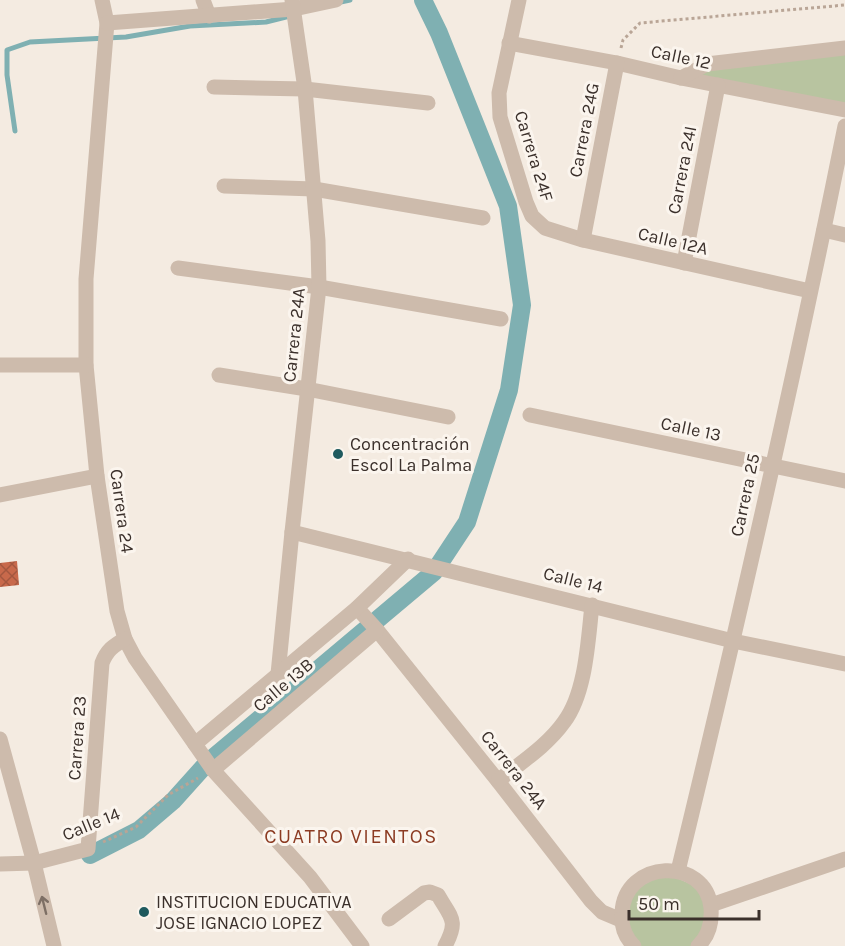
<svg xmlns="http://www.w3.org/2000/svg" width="845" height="946" font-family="Karla,sans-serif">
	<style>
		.green { fill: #b8c4a0 }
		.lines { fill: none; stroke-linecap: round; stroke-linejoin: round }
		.stream { stroke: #7fb0b2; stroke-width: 5 }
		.canal { stroke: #7fb0b2; stroke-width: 18 }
		.building { fill: url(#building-cross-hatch) }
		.path { stroke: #b9a596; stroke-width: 3; stroke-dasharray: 3 3; stroke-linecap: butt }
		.minor { stroke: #cdbbac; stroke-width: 15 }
		.oneway { stroke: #7d6f65 }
		.poi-dot { fill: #1f5a5e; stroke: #fbf5ee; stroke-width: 2 }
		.labels { text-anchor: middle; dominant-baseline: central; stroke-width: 6; stroke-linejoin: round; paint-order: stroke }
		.street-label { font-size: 18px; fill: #3b302b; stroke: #fbf5ee }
		.poi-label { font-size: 18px; fill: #3b302b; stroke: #fbf5ee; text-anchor: start }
		.neighbourhood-label { font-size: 20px; letter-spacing: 1.5px; fill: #8c3b22; stroke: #fbf5ee }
	</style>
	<defs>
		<pattern id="building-cross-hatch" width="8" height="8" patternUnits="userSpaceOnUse" patternTransform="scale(1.5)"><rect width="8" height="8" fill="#c8694b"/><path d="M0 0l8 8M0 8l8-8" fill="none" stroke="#a4573f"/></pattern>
	</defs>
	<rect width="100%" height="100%" fill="#f4ebe1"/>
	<g class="green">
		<path d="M845,48V110L681,78L707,64Z"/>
		<path d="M665,873L700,888L710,913L696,946H639L626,927L632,891Z"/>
	</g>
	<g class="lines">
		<g class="stream">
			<path d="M336,3L350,0"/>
			<path d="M15,131L7,75V50L30,42L126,37L190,26L266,22L290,16"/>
		</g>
		<path class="canal" d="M90,855L139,830L173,801L208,762L434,572L467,522L509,390L522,305L508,206L439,33L423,0"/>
	</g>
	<path class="building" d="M17,561L19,585L0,587V563Z"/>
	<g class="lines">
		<g class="path">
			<path d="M621,48L623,40L640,23L845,5"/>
			<path d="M103,842L136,827L168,795L198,778"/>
		</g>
		<g class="minor">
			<path d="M102,0L107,23L86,279V365L97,476L117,611L125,639L135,658L213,770L310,877L362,946"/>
			<path d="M203,0L209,16"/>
			<path d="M519,0L499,93L500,117L526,202L532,216L545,228L583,240L810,291"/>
			<path d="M107,23L294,9L336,0"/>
			<path d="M509,43L617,63L681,78L845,110"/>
			<path d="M681,78L707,64L845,48"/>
			<path d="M214,87L305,89L428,103"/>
			<path d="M224,186L314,189L483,218"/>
			<path d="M824,230L845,235"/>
			<path d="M583,240L617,63"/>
			<path d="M684,263L718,85"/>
			<path d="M178,268L319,287L501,319"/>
			<path d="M0,365H86"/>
			<path d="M219,375L307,389L448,417"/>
			<path d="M530,415L845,481"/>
			<path d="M0,495L97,476"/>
			<path d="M292,532L733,641L845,664"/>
			<path d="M357,608L377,630L498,781L591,901L602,912L621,920"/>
			<path d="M278,674L292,532L319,287L318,241L305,89L292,0"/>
			<path d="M0,739L34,863L54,946"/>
			<path d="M195,744L357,608L408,559"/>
			<path d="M213,770L377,630"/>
			<path d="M498,781C520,763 547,746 564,722C586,693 588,640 592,605"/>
			<path d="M0,864L34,863L88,849L102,663C107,650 113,646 125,639"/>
			<path d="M678,871C738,624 795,375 845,126"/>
			<path d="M711,905L845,859"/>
			<path d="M389,919L424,893L430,892L438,895C451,918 459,920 445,946"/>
			<path d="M634,946C625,937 621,925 622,913C624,859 706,856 711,908C712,922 709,936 698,946"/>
		</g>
	</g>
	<defs><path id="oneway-shaft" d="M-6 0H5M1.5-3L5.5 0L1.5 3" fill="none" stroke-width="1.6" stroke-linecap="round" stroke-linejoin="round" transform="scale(1.5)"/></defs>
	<use class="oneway" href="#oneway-shaft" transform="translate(44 905) rotate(-104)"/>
	<g class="poi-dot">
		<circle cx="338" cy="454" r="6"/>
		<circle cx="144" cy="912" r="6"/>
	</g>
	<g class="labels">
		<g class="street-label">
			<text transform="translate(681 57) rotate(12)">Calle 12</text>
			<text transform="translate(584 130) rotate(-79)">Carrera 24G</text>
			<text transform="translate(534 156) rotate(73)">Carrera 24F</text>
			<text transform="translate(682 170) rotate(-79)">Carrera 24I</text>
			<text transform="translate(673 241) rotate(13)">Calle 12A</text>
			<text transform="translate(294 335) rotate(-84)">Carrera 24A</text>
			<text transform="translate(691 429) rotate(12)">Calle 13</text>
			<text transform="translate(745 495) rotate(-78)">Carrera 25</text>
			<text transform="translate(122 511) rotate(82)">Carrera 24</text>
			<text transform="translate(573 580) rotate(14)">Calle 14</text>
			<text transform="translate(283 685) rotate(-40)">Calle 13B</text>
			<text transform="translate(77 738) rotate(-86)">Carrera 23</text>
			<text transform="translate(514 770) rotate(52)">Carrera 24A</text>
			<text transform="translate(91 824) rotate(-22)">Calle 14</text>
		</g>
		<g class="poi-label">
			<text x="350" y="444">Concentración<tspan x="350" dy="21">Escol La Palma</tspan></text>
			<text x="156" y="902">INSTITUCION EDUCATIVA<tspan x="156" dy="21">JOSE IGNACIO LOPEZ</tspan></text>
		</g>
		<g class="neighbourhood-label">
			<text x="351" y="836">CUATRO VIENTOS</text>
		</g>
	</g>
	<path d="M629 910v9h130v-9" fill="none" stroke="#3b302b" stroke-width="3"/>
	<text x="638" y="910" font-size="18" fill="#3b302b" stroke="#fbf5ee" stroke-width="4.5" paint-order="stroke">50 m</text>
</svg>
